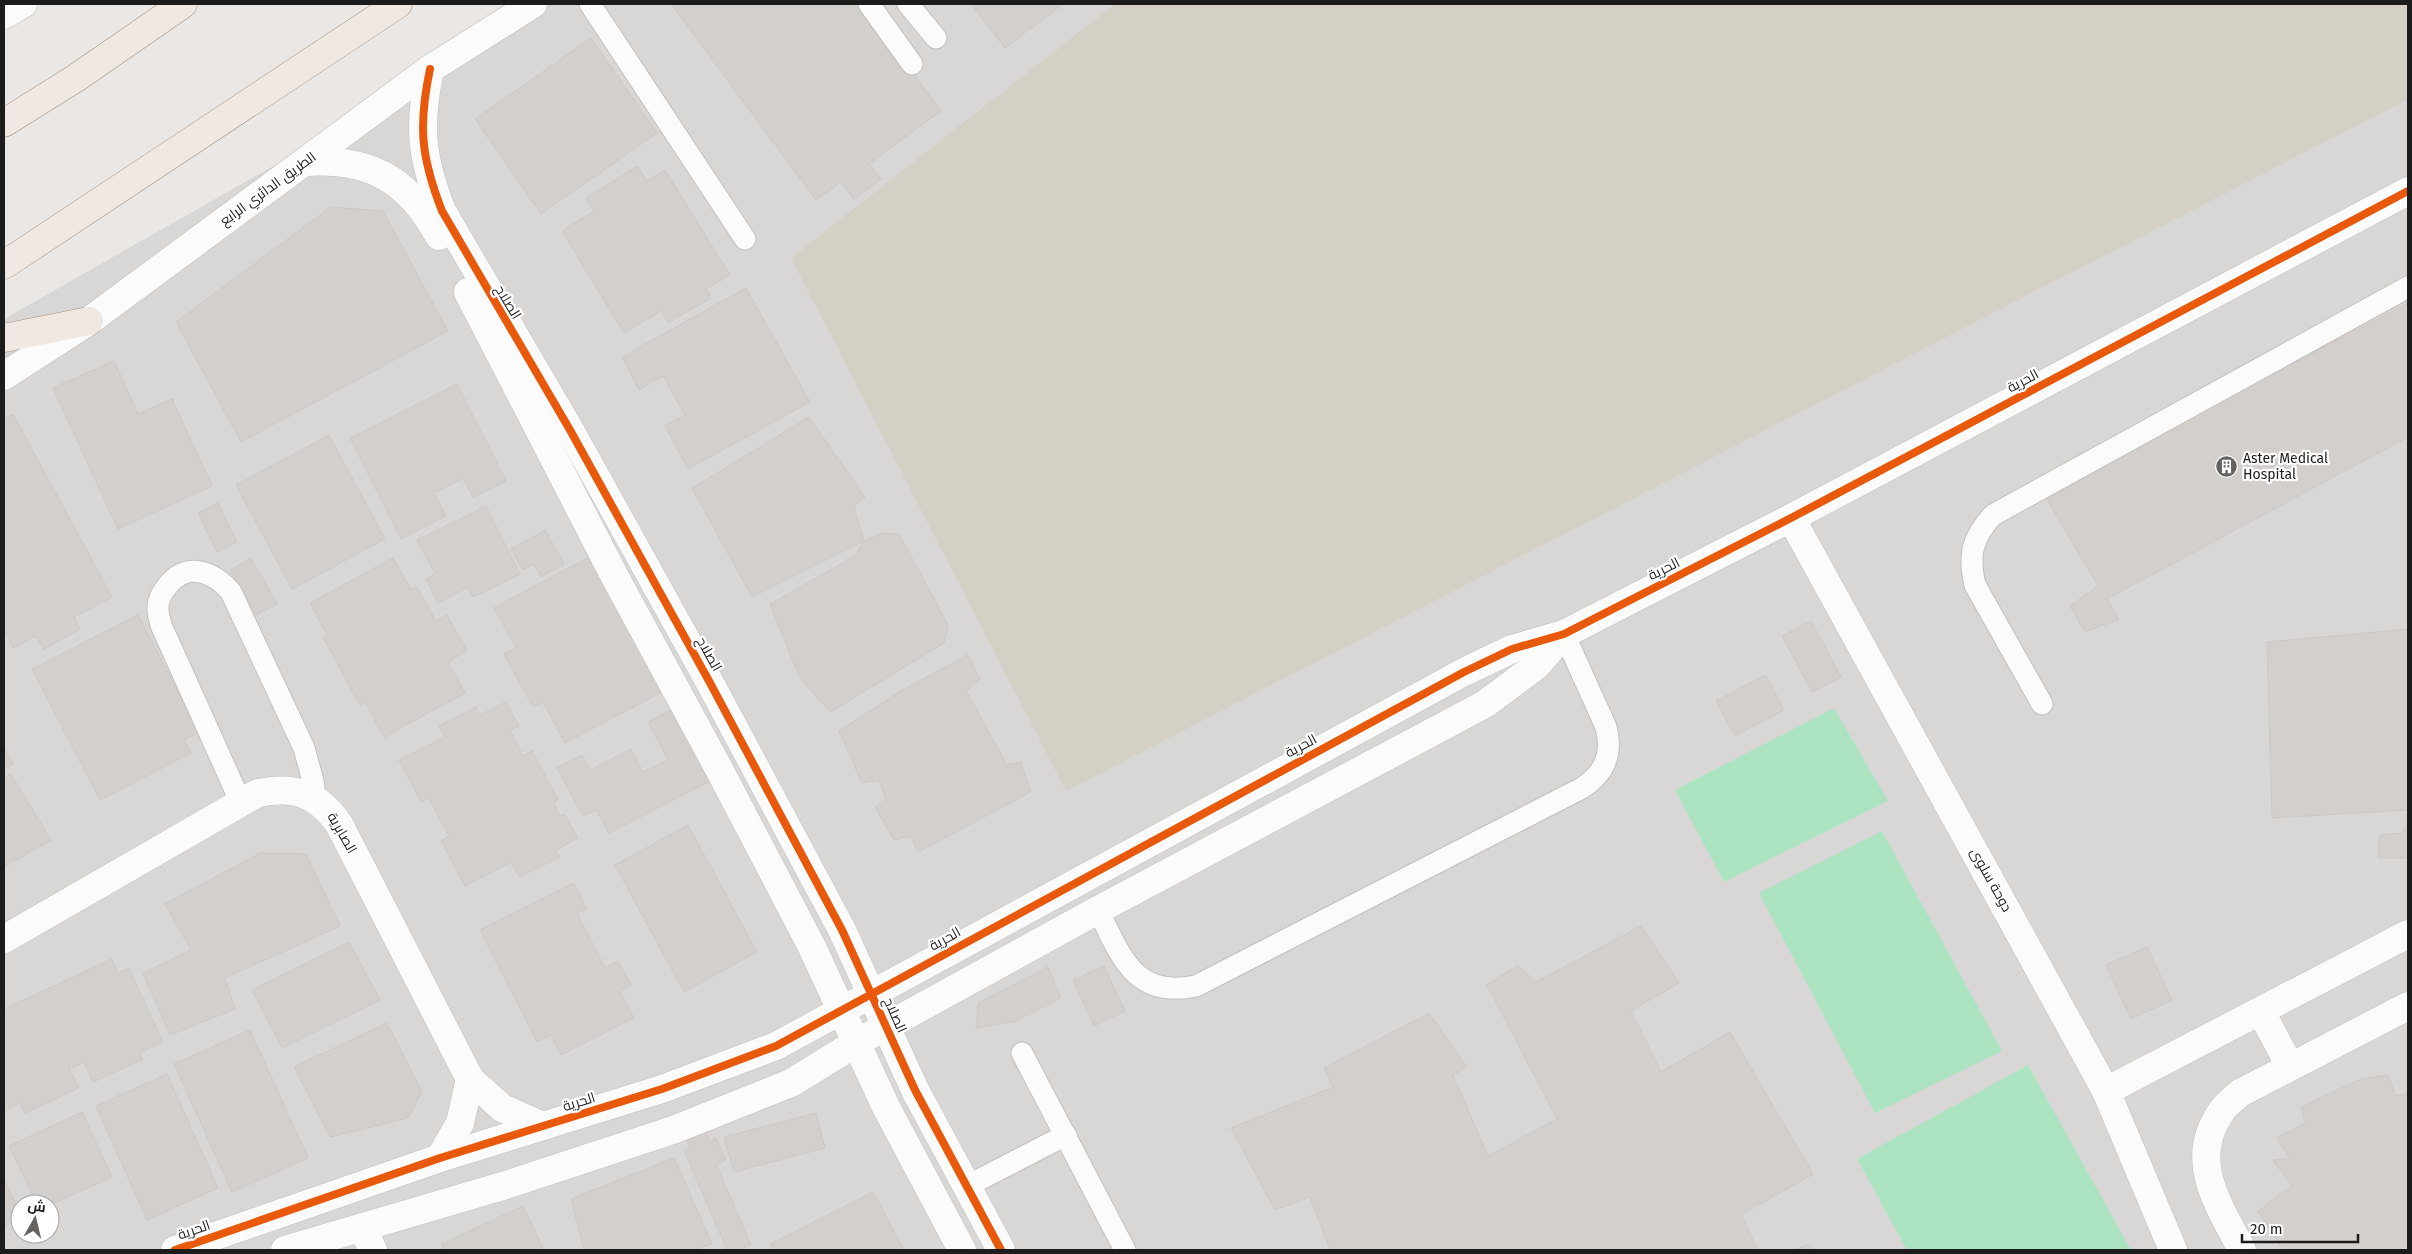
<svg xmlns="http://www.w3.org/2000/svg" width="2412" height="1254" font-family="'Fira Sans',Cairo,sans-serif">
	<style>
		.residential { fill: #d9d7d6; fill-rule: evenodd }
		.religious { fill: #d8d7d6 }
		.construction { fill: #d4d0c5 }
		.pitch { fill: #ace4c1 }
		.building { fill: #d3cfcc; stroke: #cdc8c5 }
		.lines { fill: none; stroke-linecap: round; stroke-linejoin: round }
		.service-casing { stroke: #c1c0bf; stroke-width: 23 }
		.minor-casing { stroke: #c1c0bf; stroke-width: 29 }
		.primary-casing { stroke: #a09081; stroke-width: 29 }
		.service { stroke: #fcfbfb; stroke-width: 21 }
		.minor { stroke: #fcfbfb; stroke-width: 28 }
		.primary { stroke: #f0e8e2; stroke-width: 28 }
		.cycleway-casing { stroke: #fff; stroke-width: 11 }
		.cycleway { stroke: #e8590c; stroke-width: 8 }
		.labels { text-anchor: middle; dominant-baseline: central; stroke-width: 4.5; stroke-linejoin: round; paint-order: stroke }
		.street-label { font-size: 14px; fill: #1c1c1c; stroke: #fff }
		.poi-label { font-size: 14px; fill: #1c1c1c; stroke: #fff; text-anchor: start }
	</style>
	<rect width="100%" height="100%" fill="#eae7e4"/>
	<path class="residential" d="M511,4H2408V1250H4V319L384,103ZM20,1204H50V1234H20Z"/>
	<path class="religious" d="M2408,524V903L2302,962L2141,673Z"/>
	<path class="construction" d="M1115,4H2408V99L1066,791L791,258Z"/>
	<g class="pitch">
		<path d="M1834,708L1888,801L1724,882L1675,790Z"/>
		<path d="M1882,831L2002,1051L1875,1113L1759,893Z"/>
		<path d="M2028,1065L2131,1250H1907L1857,1159Z"/>
	</g>
	<g class="building">
		<path d="M671,4H862L941,111L869,164L881,179L854,199L841,182L816,200Z"/>
		<path d="M971,4H1063L1005,48Z"/>
		<path d="M591,38L657,133L541,214L475,119Z"/>
		<path d="M638,166L646,181L665,170L730,275L706,289L711,298L668,323L661,311L624,333L562,231L594,211L586,198Z"/>
		<path d="M331,207L383,211L448,331L241,442L176,322Z"/>
		<path d="M746,288L810,402L688,469L665,426L685,415L663,376L639,390L622,357Z"/>
		<path d="M2408,303V437L2107,599L2119,619L2085,632L2070,606L2098,586L2044,494Z"/>
		<path d="M114,361L138,414L172,399L212,486L118,529L53,388Z"/>
		<path d="M457,384L506,481L473,497L463,478L434,493L446,516L401,539L350,438Z"/>
		<path d="M13,414L112,597L74,617L80,629L44,649L36,636L13,648L4,630V419Z"/>
		<path d="M809,417L865,497L854,507L864,541L752,597L692,488Z"/>
		<path d="M329,435L385,539L292,589L236,485Z"/>
		<path d="M218,503L237,542L217,552L198,513Z"/>
		<path d="M486,506L520,574L473,597L468,587L438,603L426,579L435,574L417,540Z"/>
		<path d="M545,530L564,564L541,577L534,564L523,570L511,549Z"/>
		<path d="M882,533L899,534L948,625L944,643L830,712L800,678L770,604L855,556L864,541Z"/>
		<path d="M591,556L664,691L565,743L543,702L533,707L504,654L516,648L494,608Z"/>
		<path d="M251,558L277,604L256,615L230,570Z"/>
		<path d="M393,558L411,590L417,587L436,621L447,615L467,651L448,662L465,693L384,737L365,702L360,705L323,637L327,635L310,603Z"/>
		<path d="M138,615L199,732L184,740L191,753L100,800L32,669Z"/>
		<path d="M1811,621L1841,677L1812,692L1782,636Z"/>
		<path d="M2408,629V810L2272,818L2267,642Z"/>
		<path d="M968,655L980,679L966,691L1007,765L1021,762L1031,792L918,852L911,836L894,840L875,807L886,799L879,780L862,783L839,731L904,689Z"/>
		<path d="M1766,675L1784,710L1735,736L1716,701Z"/>
		<path d="M506,702L519,726L510,730L523,756L532,751L558,800L554,803L560,816L564,814L578,838L556,850L560,857L519,877L511,862L465,886L441,841L449,836L429,798L421,802L399,760L445,737L439,726L476,707L480,715Z"/>
		<path d="M677,707L714,779L609,833L596,810L583,816L557,768L582,755L590,770L631,749L643,772L668,760L648,722Z"/>
		<path d="M4,748L13,764L4,769Z"/>
		<path d="M11,774L51,840L4,867V778Z"/>
		<path d="M2408,823V858H2378L2380,835L2402,833Z"/>
		<path d="M688,825L757,952L684,992L615,865Z"/>
		<path d="M260,853L306,854L340,926L225,978L235,1009L170,1035L143,973L191,950L165,904Z"/>
		<path d="M574,883L587,909L577,913L605,968L618,961L631,985L620,991L634,1018L561,1055L551,1035L537,1042L480,930Z"/>
		<path d="M1641,926L1679,983L1631,1011L1661,1072L1730,1032L1813,1174L1741,1215L1758,1250H1330L1310,1197L1275,1210L1231,1128L1333,1087L1324,1068L1429,1013L1467,1067L1453,1075L1488,1156L1557,1119L1487,985L1518,965L1536,982Z"/>
		<path d="M349,942L380,1000L282,1048L252,990Z"/>
		<path d="M2147,947L2172,1000L2131,1019L2106,965Z"/>
		<path d="M112,959L118,973L129,968L163,1042L140,1053L143,1059L93,1082L84,1062L69,1069L79,1088L25,1113L20,1103L4,1111V1009Z"/>
		<path d="M1104,966L1125,1011L1094,1026L1073,980Z"/>
		<path d="M1048,967L1061,998L1013,1022L976,1028L978,1003Z"/>
		<path d="M387,1023L422,1092L408,1118L330,1137L294,1067Z"/>
		<path d="M250,1030L308,1158L232,1192L174,1064Z"/>
		<path d="M167,1074L218,1188L147,1220L96,1106Z"/>
		<path d="M2388,1075L2396,1096L2408,1093V1250H2283L2258,1211L2292,1186L2273,1160L2290,1158L2276,1138L2305,1123L2301,1107L2361,1079Z"/>
		<path d="M82,1112L112,1177L50,1205L37,1204L9,1146Z"/>
		<path d="M816,1113L825,1148L734,1172L724,1137Z"/>
		<path d="M705,1129L710,1141L716,1138L726,1160L716,1164L751,1245L739,1250H727L684,1150L690,1148L685,1137Z"/>
		<path d="M674,1158L712,1244L693,1250H584L571,1199Z"/>
		<path d="M4,1180L20,1212V1219L4,1227Z"/>
		<path d="M873,1192L904,1250H773L770,1244Z"/>
		<path d="M523,1206L544,1250H444L442,1244Z"/>
		<path d="M1810,1244L1813,1250H1794Z"/>
	</g>
	<g class="lines">
		<defs>
			<g id="service">
				<path d="M590,4L745,239"/>
				<path d="M869,4L912,64"/>
				<path d="M908,4L936,38"/>
				<path d="M2042,704L1975,585C1968,555 1972,538 1993,515L2408,287"/>
				<path d="M241,803L161,625C160,620 158,615 158,610C157,601 163,591 168,585C188,561 214,572 231,592L304,748L313,781L315,798"/>
				<path d="M1098,910C1121,956 1134,999 1196,986L1582,788C1605,773 1613,754 1606,727L1564,634"/>
				<path d="M1022,1053L1125,1250"/>
				<path d="M967,1186L1066,1135"/>
			</g>
			<g id="minor">
				<path d="M4,15L23,4"/>
				<path d="M430,69C418,126 421,157 442,211L570,430L709,681L842,930L915,1090L1001,1250"/>
				<path d="M305,162C370,158 408,179 439,236"/>
				<path d="M468,292L615,577L719,769L812,947L886,1107L962,1250"/>
				<path d="M4,376L89,321L430,69L533,4"/>
				<path d="M1791,518L2106,1091L2173,1250"/>
				<path d="M4,939L258,793C295,786 317,793 339,824L470,1079L502,1108L543,1126"/>
				<path d="M2261,1012L2290,1066"/>
				<path d="M2106,1091L2408,934"/>
				<path d="M440,1158L460,1123L470,1079"/>
				<path d="M362,1227L373,1250"/>
				<path d="M175,1250L440,1158L662,1089L776,1046L1464,672L1512,649L1564,634L1791,518L2408,191"/>
				<path d="M285,1250L506,1185L673,1130L791,1083L856,1043L1098,910L1485,704L1536,666L1564,634"/>
				<path d="M2242,1250C2219,1205 2187,1161 2221,1112C2225,1105 2234,1099 2240,1093L2408,1006"/>
			</g>
			<g id="primary">
				<path d="M4,123L76,78L183,4"/>
				<path d="M4,265L398,4"/>
				<path d="M4,338L89,321"/>
			</g>
		</defs>
		<use href="#service" class="service-casing"/>
		<use href="#minor" class="minor-casing"/>
		<use href="#primary" class="primary-casing"/>
		<use href="#service" class="service"/>
		<use href="#minor" class="minor"/>
		<use href="#primary" class="primary"/>
		<defs>
			<g id="cycleway">
				<path d="M430,69C418,126 421,157 442,211L570,430L709,681L842,930L915,1090L1001,1250"/>
				<path d="M175,1250L440,1158L662,1089L776,1046L1464,672L1512,649L1564,634L1791,518L2408,191"/>
			</g>
		</defs>
		<use href="#cycleway" class="cycleway-casing"/>
		<use href="#cycleway" class="cycleway"/>
	</g>
	<defs>
		<symbol id="building-disc" viewBox="-11 -11 22 22"><circle r="9.5" fill="#646362" stroke="#fff"/><path d="M-4-6H4V6H1V3H-1V6H-4ZM-2.5-4.3h1.7v1.8h-1.7ZM.8-4.3h1.7v1.8H.8ZM-2.5-1h1.7V.8h-1.7ZM.8-1h1.7V.8H.8Z" fill="#fff"/></symbol>
	</defs>
	<g fill-rule="evenodd">
		<use href="#building-disc" x="2214" y="454" width="25" height="25"/>
	</g>
	<g class="labels">
		<g class="street-label">
			<text transform="translate(268 189) rotate(-36)">الطريق الدائري الرابع</text>
			<text transform="translate(508 302) rotate(59)">الصلاح</text>
			<text transform="translate(2023 381) rotate(-28)">الحرية</text>
			<text transform="translate(1664 569) rotate(-27)">الحرية</text>
			<text transform="translate(709 654) rotate(61)">الصلاح</text>
			<text transform="translate(1301 746) rotate(-28)">الحرية</text>
			<text transform="translate(342 833) rotate(60)">الصابرية</text>
			<text transform="translate(1991 880) rotate(61)">دوحة سلوى</text>
			<text transform="translate(945 939) rotate(-29)">الحرية</text>
			<text transform="translate(895 1015) rotate(66)">الصلاح</text>
			<text transform="translate(579 1102) rotate(-17)">الحرية</text>
			<text transform="translate(194 1230) rotate(-19)">الحرية</text>
		</g>
		<g class="poi-label">
			<text x="2243" y="458">Aster Medical<tspan x="2243" dy="16">Hospital</tspan></text>
		</g>
	</g>
	<rect width="2412" height="1254" fill="none" stroke="#1c1c1c" stroke-width="10"/>
	<g transform="translate(35 1219) rotate(8)"><circle r="24" fill="#ffffff" stroke="#a4a4a4"/>
	<path d="M0-4L9 19L0 12L-9 19Z" fill="#646362"/>
	<text y="-8" font-size="14" font-weight="bold" text-anchor="middle" fill="#1c1c1c">ش</text>
	</g>
	<path d="M2242 1234v8h116v-8" fill="none" stroke="#1c1c1c" stroke-width="2.5"/>
	<text x="2250" y="1234" font-size="15" fill="#1c1c1c" stroke="#ffffff" stroke-width="4" paint-order="stroke">20 m</text>
</svg>
